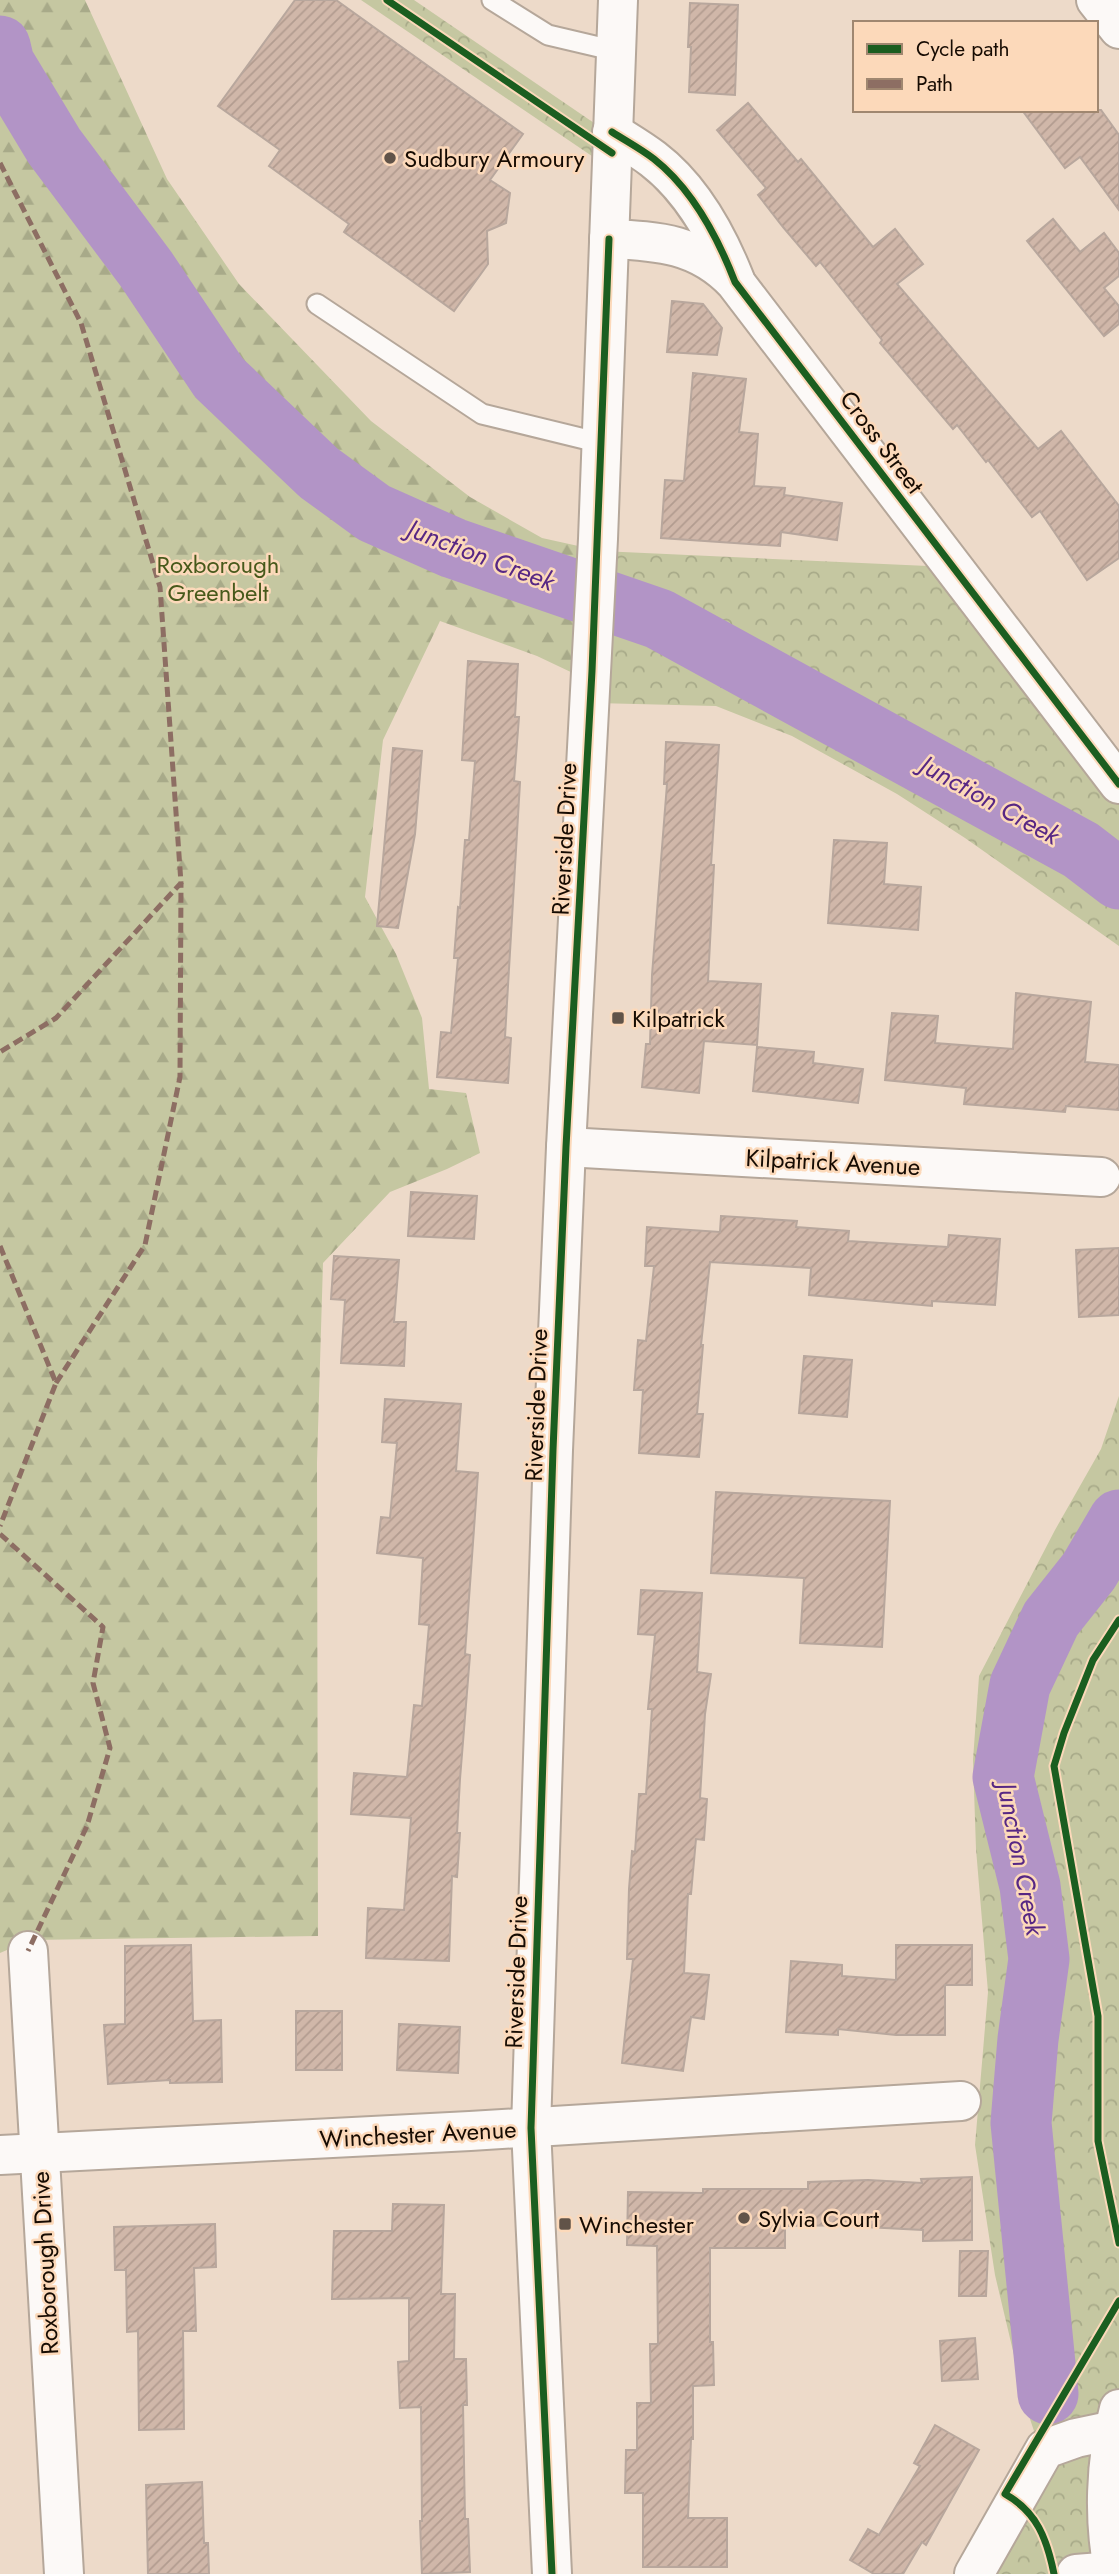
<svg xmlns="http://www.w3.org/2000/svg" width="1119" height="2574" font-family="Jost,sans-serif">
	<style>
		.forest { fill: url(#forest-firs) }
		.park { fill: url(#park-crowns) }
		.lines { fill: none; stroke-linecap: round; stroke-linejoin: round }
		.river { stroke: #b294c6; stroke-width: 61 }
		.building { fill: url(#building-hatch); stroke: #b8a79d; stroke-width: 2 }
		.service-casing { stroke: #b5a79a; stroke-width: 23 }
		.minor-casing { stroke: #b5a79a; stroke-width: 42 }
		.tertiary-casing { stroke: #b5a79a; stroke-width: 42 }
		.secondary-casing { stroke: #b5a79a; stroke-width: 42 }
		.service { stroke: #fcf9f7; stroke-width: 19 }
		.minor { stroke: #fcf9f7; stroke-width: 38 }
		.tertiary { stroke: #fcf9f7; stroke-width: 38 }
		.secondary { stroke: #fcf9f7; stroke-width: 38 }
		.quiet { stroke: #8d6e63; stroke-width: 5; stroke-dasharray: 10 5; stroke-linecap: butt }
		.cycleway-casing { stroke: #fcd9ba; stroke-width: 11 }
		.cycleway { stroke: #1b5e20; stroke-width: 7 }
		.poi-dot { fill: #615348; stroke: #fcd9ba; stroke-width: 2.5 }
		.labels { text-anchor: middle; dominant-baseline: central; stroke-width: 5; stroke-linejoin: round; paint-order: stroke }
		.poi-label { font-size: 24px; fill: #160b02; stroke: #fcd9ba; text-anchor: start }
		.street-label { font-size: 24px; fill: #160b02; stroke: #fcd9ba }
		.park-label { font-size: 24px; fill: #47591b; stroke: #fcd9ba }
		.water-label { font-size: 26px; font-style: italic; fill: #572784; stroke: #fcd9ba }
	</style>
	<defs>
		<pattern id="forest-firs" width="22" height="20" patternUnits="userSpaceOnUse" patternTransform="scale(1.75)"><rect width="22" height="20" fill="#c5c7a1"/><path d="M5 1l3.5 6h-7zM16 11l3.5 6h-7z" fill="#a8aa89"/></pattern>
		<pattern id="park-crowns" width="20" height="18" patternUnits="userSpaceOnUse" patternTransform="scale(1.75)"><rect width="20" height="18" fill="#c5c7a1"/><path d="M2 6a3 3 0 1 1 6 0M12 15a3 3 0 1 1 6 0" fill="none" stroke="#a8aa89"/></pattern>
		<pattern id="building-hatch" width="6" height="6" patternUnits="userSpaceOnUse" patternTransform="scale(1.75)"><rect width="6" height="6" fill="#d0b7a9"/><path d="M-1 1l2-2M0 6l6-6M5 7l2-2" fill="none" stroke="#b29c90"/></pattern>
	</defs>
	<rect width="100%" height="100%" fill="#eddac9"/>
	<path class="forest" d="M0,0H85L167,179L239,284L371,421L470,497L542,538L601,551L596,684L537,656L440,621L383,740L365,897L396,954L422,1018L429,1089L466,1093L480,1153L447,1169L390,1192L323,1263L317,1463L318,1936L30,1940L0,1953Z"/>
	<g class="park">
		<path d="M361,0H414L616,138L614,171Z"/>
		<path d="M601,551L950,567L1119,789V946L965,838L897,794L792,736L716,706L595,703Z"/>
		<path d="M1119,1396V2574H970L1041,2452L1027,2410L995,2275L975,2145L988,1992L976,1849L973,1760L979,1676L1055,1530L1101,1449Z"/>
	</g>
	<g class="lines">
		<g class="river">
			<path d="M0,46L4,63L54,146L146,269L219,378L319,473L374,513L453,548L659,619L1081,850L1119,879"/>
			<path d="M1048,2394L1021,2123L1028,2039L1039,1959L1030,1886L1003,1777L1020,1685L1051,1619L1089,1571L1119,1520"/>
		</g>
	</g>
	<g class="building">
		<path d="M295,0H336L523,134L490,180L510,193L506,223L487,231L488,264L454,311L344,232L349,224L269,166L280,150L218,106Z"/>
		<path d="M690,3L738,5L735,95L689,92L691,47H688Z"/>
		<path d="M748,103L798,162L801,159L873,247L895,229L923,264L897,284L1038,449L1061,431L1119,506V558L1087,580L1040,511L1032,517L988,460L986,462L957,425L953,429L880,343L882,340L820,262L816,266L783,227L758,195L766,188L717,130Z"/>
		<path d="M1022,110H1101L1119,135V210L1080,157L1065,168Z"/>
		<path d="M1053,219L1080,252L1104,233L1119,253V276L1104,288L1119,306V324L1104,336L1027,241Z"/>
		<path d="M672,301L703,304L722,328L717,355L667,352Z"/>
		<path d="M693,373L746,379L739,432L758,434L754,486L785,488L784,495L842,503L837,540L781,532L780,546L661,538L665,480L684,481Z"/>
		<path d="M468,661L518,664L515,717H519L514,781L520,782L505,1037L511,1038L508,1083L437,1077L441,1032L451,1033L458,958H454L458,907L460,908L465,840H469L475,761L462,760Z"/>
		<path d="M666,742L719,745L711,865H714L708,981L761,984L757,1045L704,1041L699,1093L642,1087L646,1044H650L652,975L667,784H664Z"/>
		<path d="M393,748L422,751L415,834L398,928L377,926Z"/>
		<path d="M834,840L887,843L884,884L921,887L918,930L828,923Z"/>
		<path d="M1016,993L1091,1002L1085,1062L1119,1065V1110L1066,1106L1065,1112L964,1104L966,1088L885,1080L892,1013L938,1016L935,1043L1013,1049Z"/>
		<path d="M757,1047L814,1052L813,1063L863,1069L858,1103L753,1091Z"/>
		<path d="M411,1192L477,1196L474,1239L408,1236Z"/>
		<path d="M721,1216L797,1221L796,1227L849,1231L848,1241L948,1247L949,1235L1000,1239L995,1305L932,1301V1306L809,1295L811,1268L710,1262L701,1345H703L697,1414H703L699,1457L639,1453L643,1390H634L638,1340L646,1341L654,1266H645L647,1227L720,1232Z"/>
		<path d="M1119,1248V1315L1079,1317L1076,1250Z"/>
		<path d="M334,1256L399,1260L394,1322H406L404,1366L341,1363L345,1300L331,1299Z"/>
		<path d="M804,1356L852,1360L847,1417L799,1413Z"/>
		<path d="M385,1399L461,1404L456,1471L478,1473L465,1654L470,1655L460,1779L457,1833H460L457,1877L452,1876L449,1961L366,1958L368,1908L404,1910L411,1818L351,1814L354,1773L407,1777L414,1705L422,1706L429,1625L419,1624L423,1558L377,1553L381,1517L390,1518L397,1443L382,1442Z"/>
		<path d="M716,1492L890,1501L882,1647L800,1643L804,1578L711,1573Z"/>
		<path d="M641,1590L702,1593L697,1672L711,1674L705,1714L700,1798L707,1799L704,1840L696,1839L691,1894H688L684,1973L709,1975L704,2019L691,2017L683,2071L622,2063L633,1959H627L629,1889L632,1851L635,1852L639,1794H646L652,1709H648L655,1635L638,1634Z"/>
		<path d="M191,1945L193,2021L221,2020L222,2082L170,2083V2080L108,2084L104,2025L125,2024V1946Z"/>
		<path d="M896,1945H972V1985H945V2035H896L838,2029V2035L786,2032L791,1961L842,1965V1976L896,1980Z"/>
		<rect x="296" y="2011" width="46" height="59"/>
		<path d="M399,2024L460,2027L458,2073L397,2070Z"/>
		<path d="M972,2177V2240L923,2241V2230L866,2227V2225L785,2226V2248H710V2342H713L714,2385L693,2386V2439H691L688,2518H727V2567H643V2493H625L626,2450H637V2403H651L650,2344H658L657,2246L627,2245L628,2192L703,2193V2189H808V2182L868,2180L922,2183L921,2179Z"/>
		<path d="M393,2204L444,2205L441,2294H455L454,2359H466L467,2405H463L465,2519H468L470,2572L422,2574L420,2521H422L421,2407L400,2408L398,2362L409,2361V2298L332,2299L334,2231H392Z"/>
		<path d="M215,2224L216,2267L194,2268L196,2331H183L184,2429L139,2430L138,2331L127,2332L126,2270H115L114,2227Z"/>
		<path d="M960,2251H988L986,2296H959Z"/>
		<path d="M975,2338L978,2379L942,2381L940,2341Z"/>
		<path d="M935,2425L979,2450L926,2545L922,2542L903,2574H874L850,2560L868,2529L879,2535L920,2466L914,2463Z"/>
		<path d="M202,2482L204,2543H208L209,2574H148L146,2485Z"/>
	</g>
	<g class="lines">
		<defs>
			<g id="service">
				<path d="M492,0L548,35L616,51"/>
				<path d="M317,304L482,414L601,443"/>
			</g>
			<g id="minor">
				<path d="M1096,0L1119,29"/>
				<path d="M612,132C626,141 640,149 653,159C691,188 718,237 735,280"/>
				<path d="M609,239C659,241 699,244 735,282L1119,784"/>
				<path d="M566,1147L1101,1177"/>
				<path d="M28,1951L64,2574"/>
				<path d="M0,2155L470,2131L961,2101"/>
				<path d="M974,2574L1045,2449L1076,2438L1114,2430"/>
				<path d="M1076,2574L1114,2571"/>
			</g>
			<path id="tertiary" d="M552,2574L531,2128L553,1450L566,1147L598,539L618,0"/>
			<path id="secondary" d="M1114,2574C1103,2521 1105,2461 1119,2409"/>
		</defs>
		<use href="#service" class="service-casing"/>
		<use href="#minor" class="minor-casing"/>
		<use href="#tertiary" class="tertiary-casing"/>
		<use href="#secondary" class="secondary-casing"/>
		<use href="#service" class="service"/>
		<use href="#minor" class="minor"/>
		<use href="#tertiary" class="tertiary"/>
		<use href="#secondary" class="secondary"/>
		<g class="quiet">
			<path d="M0,163L81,323L160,587L181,883L56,1018L0,1052"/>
			<path d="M0,1246L56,1383L0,1526"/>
			<path d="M56,1383L145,1245L180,1077L181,883"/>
			<path d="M0,1534L103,1627L93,1683L110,1748L87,1826L28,1951"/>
		</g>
		<defs>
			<g id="cycleway">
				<path d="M387,0L612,153"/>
				<path d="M612,132C626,141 641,149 654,159C692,189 718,238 735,282L1119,784"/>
				<path d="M1119,1620L1093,1660L1064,1733L1054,1766L1098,2016V2141L1119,2243"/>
				<path d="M552,2574L531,2128L553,1450L566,1147L592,671L609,239"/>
				<path d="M1054,2574C1047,2539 1037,2512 1005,2494L1119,2301"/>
			</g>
		</defs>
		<use href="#cycleway" class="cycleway-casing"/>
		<use href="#cycleway" class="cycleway"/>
	</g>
	<g class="poi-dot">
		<circle cx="390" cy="158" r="7"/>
		<rect x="611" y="1011" width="14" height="14" rx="3.5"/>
		<circle cx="744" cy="2218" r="7"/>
		<rect x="558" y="2217" width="14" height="14" rx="3.5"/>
	</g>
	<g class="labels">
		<g class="poi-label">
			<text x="404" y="158">Sudbury Armoury</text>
			<text x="632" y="1018">Kilpatrick</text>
			<text x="758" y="2218">Sylvia Court</text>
			<text x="579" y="2224">Winchester</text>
		</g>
		<g class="street-label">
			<text transform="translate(882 442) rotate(53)">Cross Street</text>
			<text transform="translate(564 839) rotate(-87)">Riverside Drive</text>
			<text transform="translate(833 1162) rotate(3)">Kilpatrick Avenue</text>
			<text transform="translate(536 1405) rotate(-88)">Riverside Drive</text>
			<text transform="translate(516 1972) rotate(-88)">Riverside Drive</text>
			<text transform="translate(418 2134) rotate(-3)">Winchester Avenue</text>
			<text transform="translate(45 2263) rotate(-93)">Roxborough Drive</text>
		</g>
		<g class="park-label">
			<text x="218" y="564">Roxborough<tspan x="218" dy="28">Greenbelt</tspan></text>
		</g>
		<g class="water-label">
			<text transform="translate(481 555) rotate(21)">Junction Creek</text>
			<text transform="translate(990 800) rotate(29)">Junction Creek</text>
			<text transform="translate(1021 1859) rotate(79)">Junction Creek</text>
		</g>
	</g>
	<rect x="853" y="21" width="245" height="91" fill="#fcd9ba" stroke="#a08770" stroke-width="2"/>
	<rect x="867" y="44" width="35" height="10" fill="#1b5e20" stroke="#a08770" stroke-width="2"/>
	<text x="916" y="56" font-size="21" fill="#160b02">Cycle path</text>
	<rect x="867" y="79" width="35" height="10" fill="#8d6e63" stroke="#a08770" stroke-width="2"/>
	<text x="916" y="91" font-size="21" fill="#160b02">Path</text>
</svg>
